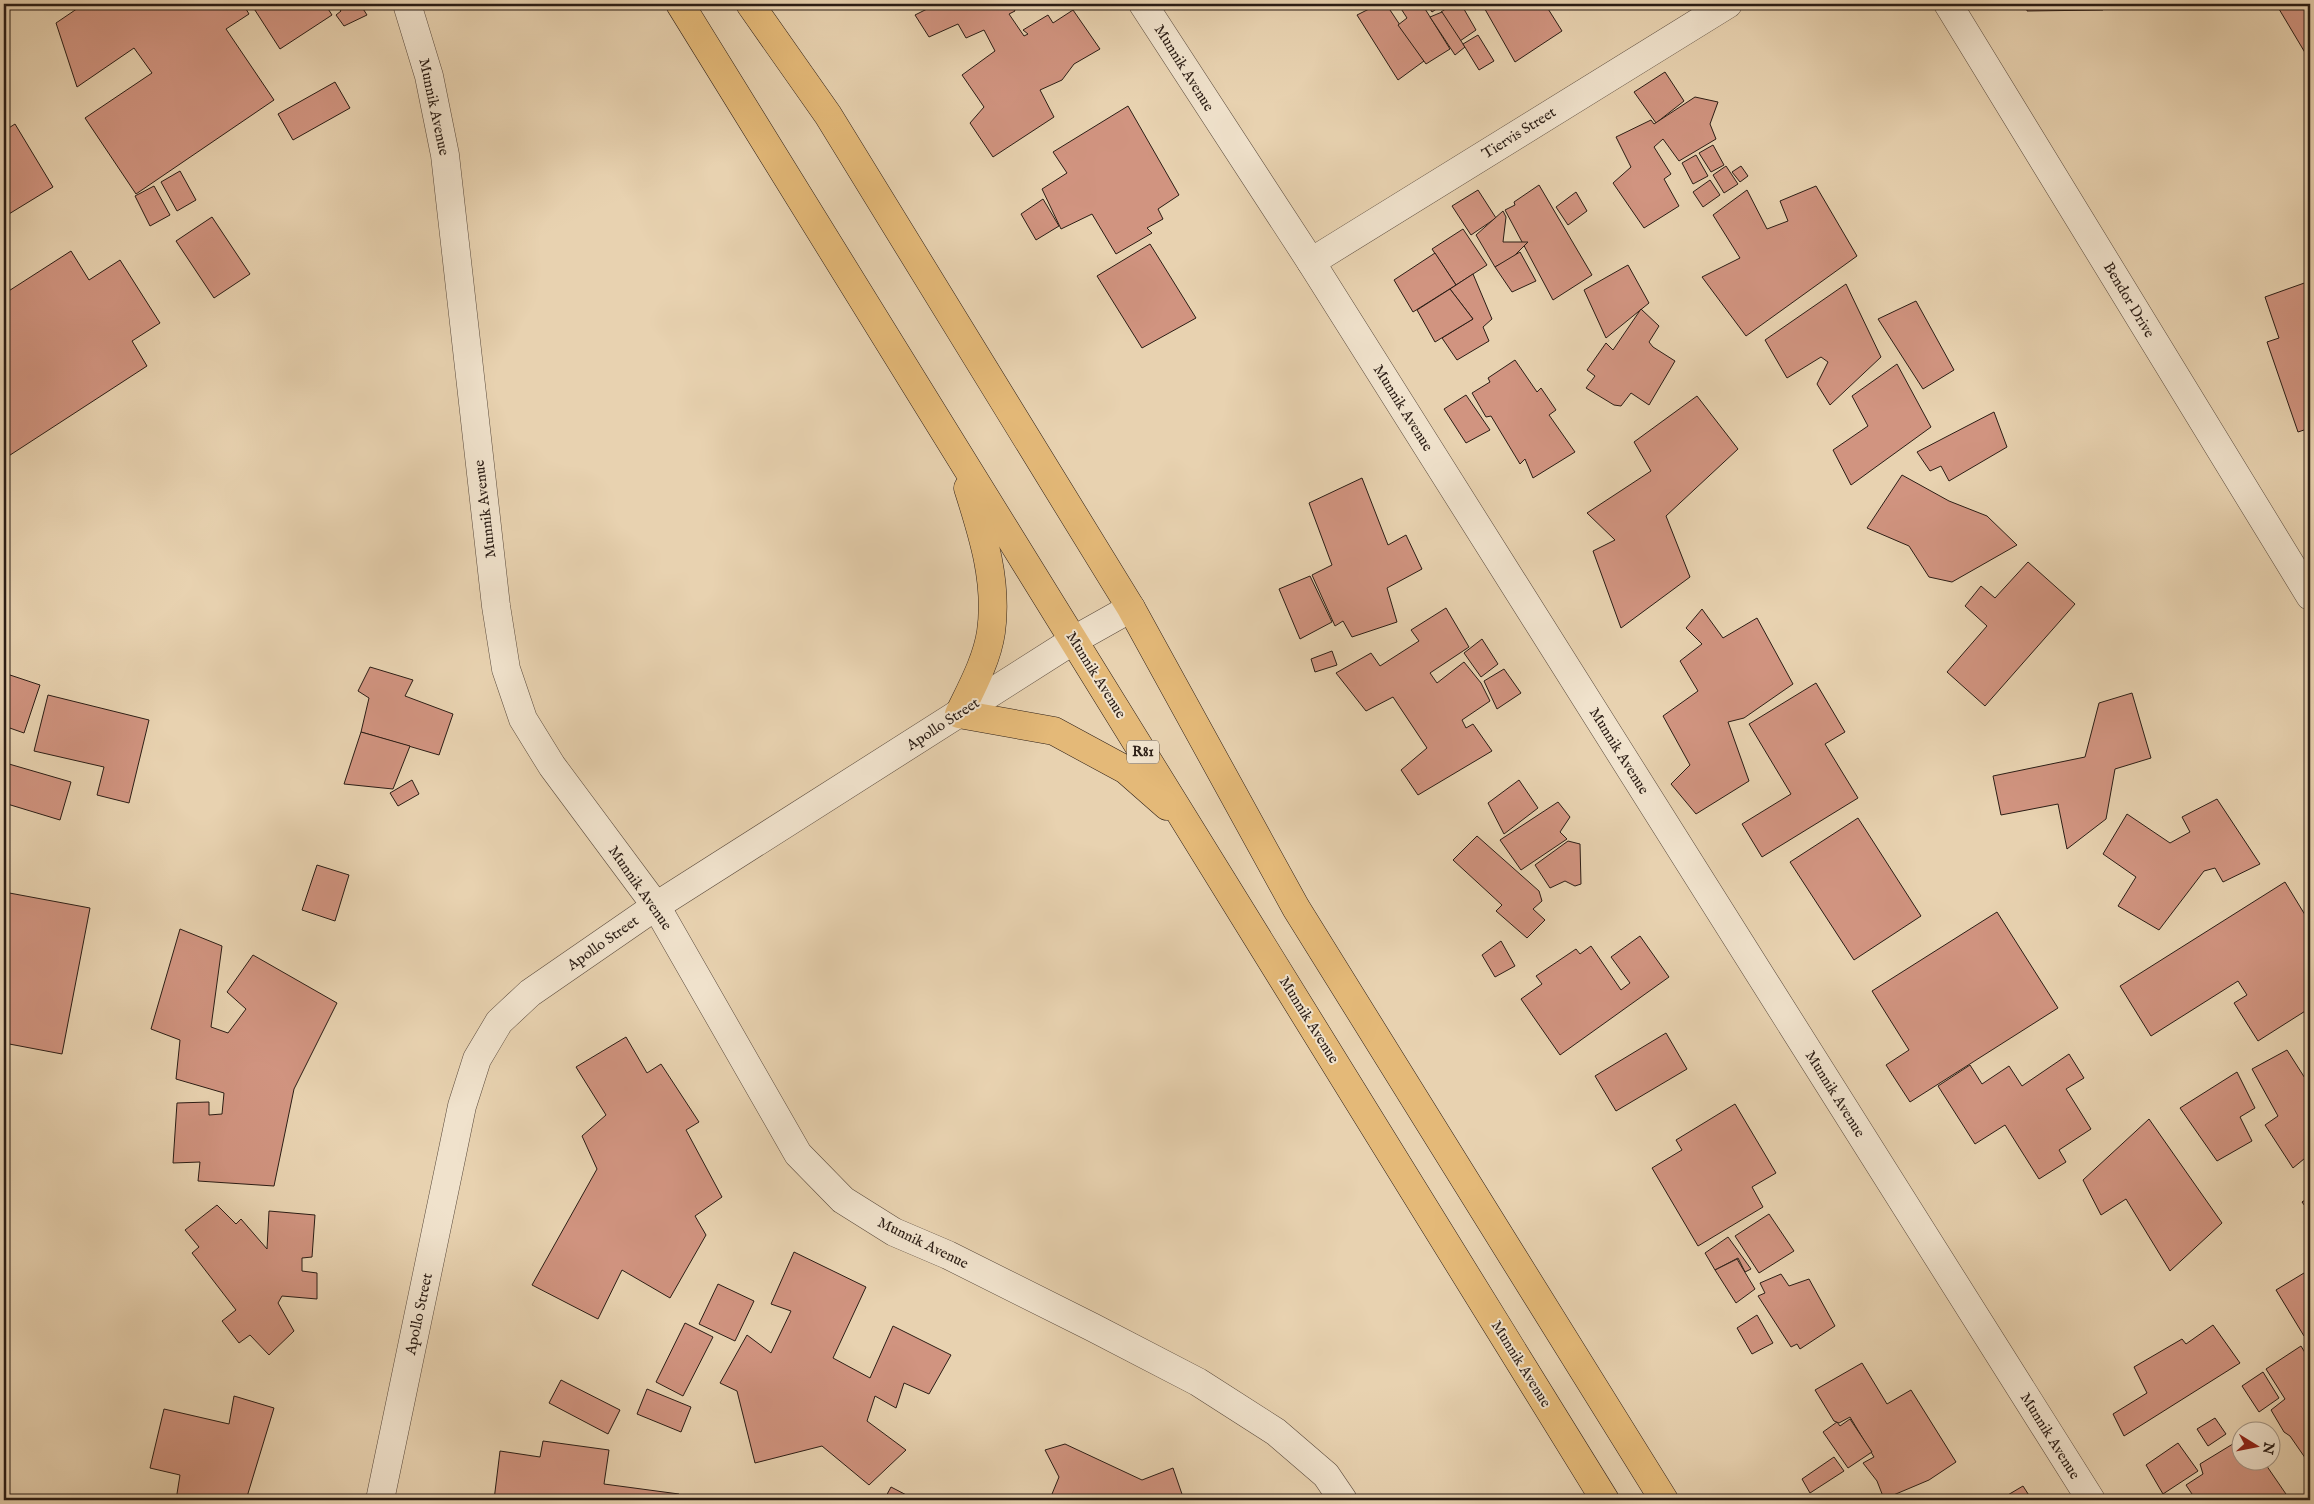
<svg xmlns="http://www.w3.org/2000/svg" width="2314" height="1504" font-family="'IM FELL English',serif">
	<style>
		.building { fill: #d19480; stroke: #2b1d15 }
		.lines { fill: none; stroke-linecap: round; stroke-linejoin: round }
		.minor-casing { stroke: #5a4a3c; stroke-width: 29 }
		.primary-casing { stroke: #2b1d15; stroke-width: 29 }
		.minor { stroke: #f0e2cc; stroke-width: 28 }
		.primary { stroke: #e4b978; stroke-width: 28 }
		.labels { text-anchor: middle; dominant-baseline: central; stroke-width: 4; stroke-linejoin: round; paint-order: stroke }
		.shield { fill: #f0e2cc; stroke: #66584c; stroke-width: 1 }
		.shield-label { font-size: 14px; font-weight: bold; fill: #2b1d15 }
		.street-label { font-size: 15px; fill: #2b1d15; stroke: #f0e2cc }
	</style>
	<rect width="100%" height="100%" fill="#e8d2b0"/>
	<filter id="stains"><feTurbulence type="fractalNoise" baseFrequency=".004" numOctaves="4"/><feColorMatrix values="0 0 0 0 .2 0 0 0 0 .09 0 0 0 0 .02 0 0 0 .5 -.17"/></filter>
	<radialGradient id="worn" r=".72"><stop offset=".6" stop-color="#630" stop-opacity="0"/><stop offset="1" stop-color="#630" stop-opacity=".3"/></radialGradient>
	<g class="building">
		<path d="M84,4H243L249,14L226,29L274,100L136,194L85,118L152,73L134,48L77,87L56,23Z"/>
		<path d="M251,4H325L332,15L280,49Z"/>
		<path d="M336,4H360L367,15L344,26L336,15L341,11Z"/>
		<path d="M937,4H1012L1015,11L1009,14L1024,36L1028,34L1023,30L1048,15L1053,23L1073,10L1100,49L1074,64L1062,80L1040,90L1054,117L993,157L970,123L984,107L962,75L995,51L984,30L966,38L958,24L929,37L915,15Z"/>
		<path d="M1379,4H1386L1424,61L1398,80L1357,15Z"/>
		<path d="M1398,4H1422L1450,49L1426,64L1398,25L1407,18Z"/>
		<path d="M1427,4H1444L1432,12Z"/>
		<path d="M1453,4H1461L1476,30L1460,41L1441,12Z"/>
		<path d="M1482,4H1545L1562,31L1515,62Z"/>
		<path d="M2027,4H2103V10L2027,11Z"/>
		<path d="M2276,4H2310V61Z"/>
		<path d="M1442,12L1465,47L1455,55L1430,17Z"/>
		<path d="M1478,35L1494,61L1479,70L1463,44Z"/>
		<path d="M1665,72L1684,101L1656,123L1634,92Z"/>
		<path d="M335,82L350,108L293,140L278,114Z"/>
		<path d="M1695,97L1718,102L1710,124L1716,139L1679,161L1663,139L1654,147L1671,174L1664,179L1679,206L1644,228L1613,183L1631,167L1616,137L1651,120L1654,124Z"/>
		<path d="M1128,106L1179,195L1158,209L1163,219L1147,228L1152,233L1116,254L1092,214L1061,229L1042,189L1067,173L1053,152Z"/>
		<path d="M15,124L53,187L4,217V131Z"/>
		<path d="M1713,145L1724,165L1711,172L1699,153Z"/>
		<path d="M1696,155L1708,176L1693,184L1682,163Z"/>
		<path d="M1726,166L1738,184L1724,193L1713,175Z"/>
		<path d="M1741,166L1748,176L1740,182L1732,172Z"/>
		<path d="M180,171L196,200L177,211L161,182Z"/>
		<path d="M1710,180L1720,195L1703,207L1693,192Z"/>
		<path d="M1539,185L1592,275L1553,300L1505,210L1515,205L1514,202Z"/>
		<path d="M154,186L170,215L150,226L135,196Z"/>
		<path d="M1816,186L1857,256L1746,336L1702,277L1740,258L1713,215L1747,190L1767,229L1788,221L1780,201Z"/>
		<path d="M1478,190L1496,218L1471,235L1452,206Z"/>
		<path d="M1576,192L1587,211L1568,225L1556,207Z"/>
		<path d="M1043,199L1059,226L1036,240L1021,214Z"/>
		<path d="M1503,211L1506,217L1503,242H1528L1512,258L1495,267L1476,235Z"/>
		<path d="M212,217L250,274L214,298L176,241Z"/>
		<path d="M1463,229L1487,265L1456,285L1432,249Z"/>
		<path d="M1150,244L1196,318L1142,348L1097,276Z"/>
		<path d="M71,251L89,280L120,260L160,323L132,341L147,366L4,459V294Z"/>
		<path d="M1520,252L1536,281L1512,292L1495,267Z"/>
		<path d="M1435,253L1456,285L1413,312L1394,280Z"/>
		<path d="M1628,265L1649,303L1606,338L1584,290Z"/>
		<path d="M1473,274L1492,319L1483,327L1489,341L1457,360L1442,338L1473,319L1450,289Z"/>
		<path d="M2310,281V428L2298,432L2267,342L2279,338L2265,297Z"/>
		<path d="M1846,284L1881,357L1830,405L1817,384L1828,362L1821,357L1787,378L1765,340Z"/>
		<path d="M1450,289L1473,319L1435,342L1417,310Z"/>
		<path d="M1916,301L1954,370L1923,389L1878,319Z"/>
		<path d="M1641,309L1659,326L1649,342L1653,347L1675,361L1649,405L1631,393L1621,406L1614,405L1586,388L1595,376L1587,370L1606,343L1613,350Z"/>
		<path d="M1515,360L1537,392L1541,388L1556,410L1549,415L1575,452L1533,478L1525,459L1520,464L1491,416L1486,417L1472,393L1490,382L1488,378Z"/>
		<path d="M1897,364L1931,427L1851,485L1833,450L1868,426L1852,396Z"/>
		<path d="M1466,395L1490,430L1466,443L1444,409Z"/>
		<path d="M1697,396L1738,449L1666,516L1690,577L1621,628L1593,551L1615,540L1587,513L1651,471L1634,442Z"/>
		<path d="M1994,412L2007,447L1949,481L1941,466L1930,471L1917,452Z"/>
		<path d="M1902,475L1949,501L1987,516L2017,545L1952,582L1929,577L1909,546L1867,528Z"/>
		<path d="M1362,478L1388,545L1406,535L1422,569L1387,588L1397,622L1352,637L1343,621L1335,626L1312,575L1332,565L1309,503Z"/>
		<path d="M2028,562L2075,604L1985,706L1947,672L1987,626L1965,606L1981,586L1995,598Z"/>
		<path d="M1310,576L1332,622L1300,639L1279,589Z"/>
		<path d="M1446,608L1469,647L1430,673L1437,683L1464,662L1481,683L1490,701L1462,720L1466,728L1473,724L1492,751L1418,795L1401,770L1427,748L1393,697L1366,711L1336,673L1371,653L1380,666L1419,641L1411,630Z"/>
		<path d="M1702,609L1723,638L1757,618L1793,684L1744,718L1728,722L1749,781L1696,814L1671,784L1690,765L1663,716L1698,691L1680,661L1702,644L1686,628Z"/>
		<path d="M1482,639L1498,664L1481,677L1464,653Z"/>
		<path d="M1332,651L1337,665L1315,672L1311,659Z"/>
		<path d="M370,667L413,680L405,696L453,714L439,755L361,732L369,698L358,691Z"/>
		<path d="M1504,669L1521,693L1497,709L1484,681Z"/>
		<path d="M4,673L40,685L24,733L4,726Z"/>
		<path d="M1816,683L1845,732L1825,744L1858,798L1762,857L1742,824L1791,794L1749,724Z"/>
		<path d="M2132,693L2151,758L2115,769L2106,819L2067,849L2058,804L2001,815L1993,776L2085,757L2099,703Z"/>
		<path d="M48,695L149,720L129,803L97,795L104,767L34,751Z"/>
		<path d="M361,732L410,746L393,789L344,784Z"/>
		<path d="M9,764L71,782L60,820L4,803V780Z"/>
		<path d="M412,780L419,794L398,806L390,793Z"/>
		<path d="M1519,780L1538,808L1504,834L1488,803Z"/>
		<path d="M2217,799L2260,864L2223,882L2215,868L2204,871L2159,930L2118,906L2136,877L2103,854L2127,814L2170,843L2190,832L2182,817Z"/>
		<path d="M1558,802L1570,817L1560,832L1567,839L1521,870L1500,840Z"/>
		<path d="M1858,818L1921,916L1854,960L1790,862Z"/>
		<path d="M1477,836L1539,891L1542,901L1533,909L1545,920L1527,938L1496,911L1502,905L1453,860Z"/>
		<path d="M1568,841L1580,844L1581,884L1575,886L1565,881L1550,888L1535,865Z"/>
		<path d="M317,865L349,875L335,921L302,910Z"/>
		<path d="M2285,882L2310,923V1008L2258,1041L2234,1003L2247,995L2238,981L2151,1036L2120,986Z"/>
		<path d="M4,892L90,908L62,1054L4,1043Z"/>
		<path d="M1997,912L2058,1008L1910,1102L1886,1065L1909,1050L1872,991Z"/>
		<path d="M180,929L222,946L211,1027L228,1033L246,1009L227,992L253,955L337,1003L294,1089L274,1186L198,1181L200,1162L173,1163L177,1103L209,1102V1115L222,1114L224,1093L176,1079L180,1040L151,1029Z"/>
		<path d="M1640,936L1669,977L1560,1055L1521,999L1542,984L1536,976L1576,949L1580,954L1591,946L1621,990L1630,983L1611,957Z"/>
		<path d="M1501,941L1515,966L1495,977L1482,955Z"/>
		<path d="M1666,1033L1687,1069L1616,1111L1595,1076Z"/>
		<path d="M626,1037L647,1073L661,1064L699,1122L686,1130L722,1197L695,1216L706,1235L670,1298L622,1270L598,1319L532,1285L597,1169L582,1136L606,1115L576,1067Z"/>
		<path d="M2287,1050L2310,1086V1154L2293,1168L2265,1125L2278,1116L2252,1069Z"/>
		<path d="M2069,1054L2084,1078L2066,1089L2091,1129L2059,1150L2066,1162L2039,1179L2005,1125L1975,1144L1938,1086L1970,1065L1982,1084L2009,1066L2022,1086Z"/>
		<path d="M2237,1072L2255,1108L2240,1117L2252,1141L2217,1161L2180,1108Z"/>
		<path d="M1735,1104L1776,1173L1752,1187L1763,1207L1698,1246L1652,1168L1682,1150L1676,1140Z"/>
		<path d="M2149,1119L2222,1223L2170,1271L2126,1199L2101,1215L2083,1180Z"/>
		<path d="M2310,1197V1213L2302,1202Z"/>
		<path d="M217,1205L236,1224L241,1219L267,1249L269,1211L315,1215L312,1257L302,1258V1271L317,1273V1299L282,1296L278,1303L294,1331L269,1355L250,1335L239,1343L222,1321L236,1310L192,1253L199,1247L185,1230Z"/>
		<path d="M1769,1214L1794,1251L1759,1273L1735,1236Z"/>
		<path d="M1728,1237L1751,1269L1745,1272L1738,1258L1715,1270L1705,1253Z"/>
		<path d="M794,1252L866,1287L833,1358L870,1378L893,1326L951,1355L929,1394L904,1383L896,1408L875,1396L867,1421L906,1450L869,1485L822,1446L755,1463L737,1391L720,1383L747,1335L771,1353L791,1311L771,1304Z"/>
		<path d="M1737,1259L1755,1289L1736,1303L1715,1270Z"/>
		<path d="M2304,1273L2310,1284V1332L2304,1336L2276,1290Z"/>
		<path d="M1781,1274L1789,1286L1809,1279L1835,1326L1800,1349L1797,1344L1791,1347L1758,1296L1765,1293L1760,1283Z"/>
		<path d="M718,1284L754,1301L735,1341L699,1324Z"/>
		<path d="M1757,1315L1773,1343L1752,1354L1737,1328Z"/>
		<path d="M685,1323L713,1337L683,1396L656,1382Z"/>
		<path d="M2213,1325L2240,1363L2124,1436L2113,1414L2147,1393L2134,1367L2182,1339L2186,1344Z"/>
		<path d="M2301,1346L2310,1361V1473L2306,1468L2308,1462L2290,1436L2284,1432L2271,1410L2285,1399L2266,1369Z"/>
		<path d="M1862,1363L1887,1404L1911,1390L1956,1462L1929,1480L1884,1499L1877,1481L1863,1463L1874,1457L1850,1417L1839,1423L1834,1421L1815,1390Z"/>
		<path d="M2263,1372L2279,1398L2259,1412L2242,1386Z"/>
		<path d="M561,1380L620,1410L608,1434L549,1403Z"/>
		<path d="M647,1389L691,1407L681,1432L637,1414Z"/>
		<path d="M234,1396L274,1408L246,1500H176L180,1475L150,1468L164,1409L229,1424Z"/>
		<path d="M2215,1418L2226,1434L2208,1446L2197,1429Z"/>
		<path d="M1850,1419L1872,1452L1848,1468L1823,1432L1837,1422L1840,1426Z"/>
		<path d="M2241,1439L2242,1462H2264L2288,1497L2283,1500H2196L2186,1485L2203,1474L2200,1464Z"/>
		<path d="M543,1441L609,1450L604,1484L679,1494L678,1500H494L500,1451L540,1457Z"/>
		<path d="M2178,1443L2198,1471L2163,1494L2146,1465Z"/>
		<path d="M1065,1444L1142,1480L1173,1468L1184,1500H1064L1052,1494L1059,1477L1045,1450Z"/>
		<path d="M1834,1457L1844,1471L1810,1493L1802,1479Z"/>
		<path d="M2023,1486L2032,1500H2002L2001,1499Z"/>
		<path d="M891,1487L916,1500H884Z"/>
	</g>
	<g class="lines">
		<defs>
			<g id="minor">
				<path d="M407,4L429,76L445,155L496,606L506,669L523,719L552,766L656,906L798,1154L843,1200L894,1232L948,1255L1092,1327L1198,1382L1276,1432L1326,1475L1343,1500"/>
				<path d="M1143,4L1311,262L2091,1500"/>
				<path d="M1948,4L2310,596"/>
				<path d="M1311,262L1728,4"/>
				<path d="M380,1500L462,1106L477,1059L499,1022L530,993L656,906L1074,640L1131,608"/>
			</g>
			<g id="primary">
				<path d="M680,4L1605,1500"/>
				<path d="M750,4L828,115L1131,608L1296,908L1664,1500"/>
				<path d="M968,488C983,535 998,582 991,632C987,660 971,689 959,714L1054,731L1126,770L1167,806"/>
			</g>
		</defs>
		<use href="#minor" class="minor-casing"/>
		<use href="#primary" class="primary-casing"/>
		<use href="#minor" class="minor"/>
		<use href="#primary" class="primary"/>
	</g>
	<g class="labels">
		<rect class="shield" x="1127" y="740.5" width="32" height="23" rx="4"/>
		<g class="shield-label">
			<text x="1143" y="752">R81</text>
		</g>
		<g class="street-label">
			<text transform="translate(1184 68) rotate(58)">Munnik Avenue</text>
			<text transform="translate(434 107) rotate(78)">Munnik Avenue</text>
			<text transform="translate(1519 133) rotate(-32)">Tiervis Street</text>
			<text transform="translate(2129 300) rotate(59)">Bendor Drive</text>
			<text transform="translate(1403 408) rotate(58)">Munnik Avenue</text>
			<text transform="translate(485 509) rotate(-97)">Munnik Avenue</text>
			<text transform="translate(1096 675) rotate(58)">Munnik Avenue</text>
			<text transform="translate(943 724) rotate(-33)">Apollo Street</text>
			<text transform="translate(1619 751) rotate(58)">Munnik Avenue</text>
			<text transform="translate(640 888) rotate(55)">Munnik Avenue</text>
			<text transform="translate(603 943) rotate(-35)">Apollo Street</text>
			<text transform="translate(1309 1020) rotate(58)">Munnik Avenue</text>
			<text transform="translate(1835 1094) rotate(58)">Munnik Avenue</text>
			<text transform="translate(923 1243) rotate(26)">Munnik Avenue</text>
			<text transform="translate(419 1314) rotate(-78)">Apollo Street</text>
			<text transform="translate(1521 1364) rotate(58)">Munnik Avenue</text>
			<text transform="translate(2050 1436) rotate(58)">Munnik Avenue</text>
		</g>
	</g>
	<rect width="2314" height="1504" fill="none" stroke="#e8d2b0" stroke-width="20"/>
	<rect x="5" y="5" width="2304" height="1494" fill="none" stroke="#2b1d15" stroke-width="2.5"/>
	<rect x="10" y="10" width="2294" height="1484" fill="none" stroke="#2b1d15"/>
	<g transform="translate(2256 1446) rotate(100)"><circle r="24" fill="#f0e2cc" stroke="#a19383"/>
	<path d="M0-4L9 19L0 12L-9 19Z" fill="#8f2418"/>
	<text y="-8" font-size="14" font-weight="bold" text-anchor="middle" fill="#2b1d15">N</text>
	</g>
	<rect width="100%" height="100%" filter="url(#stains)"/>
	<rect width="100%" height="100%" fill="url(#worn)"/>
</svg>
